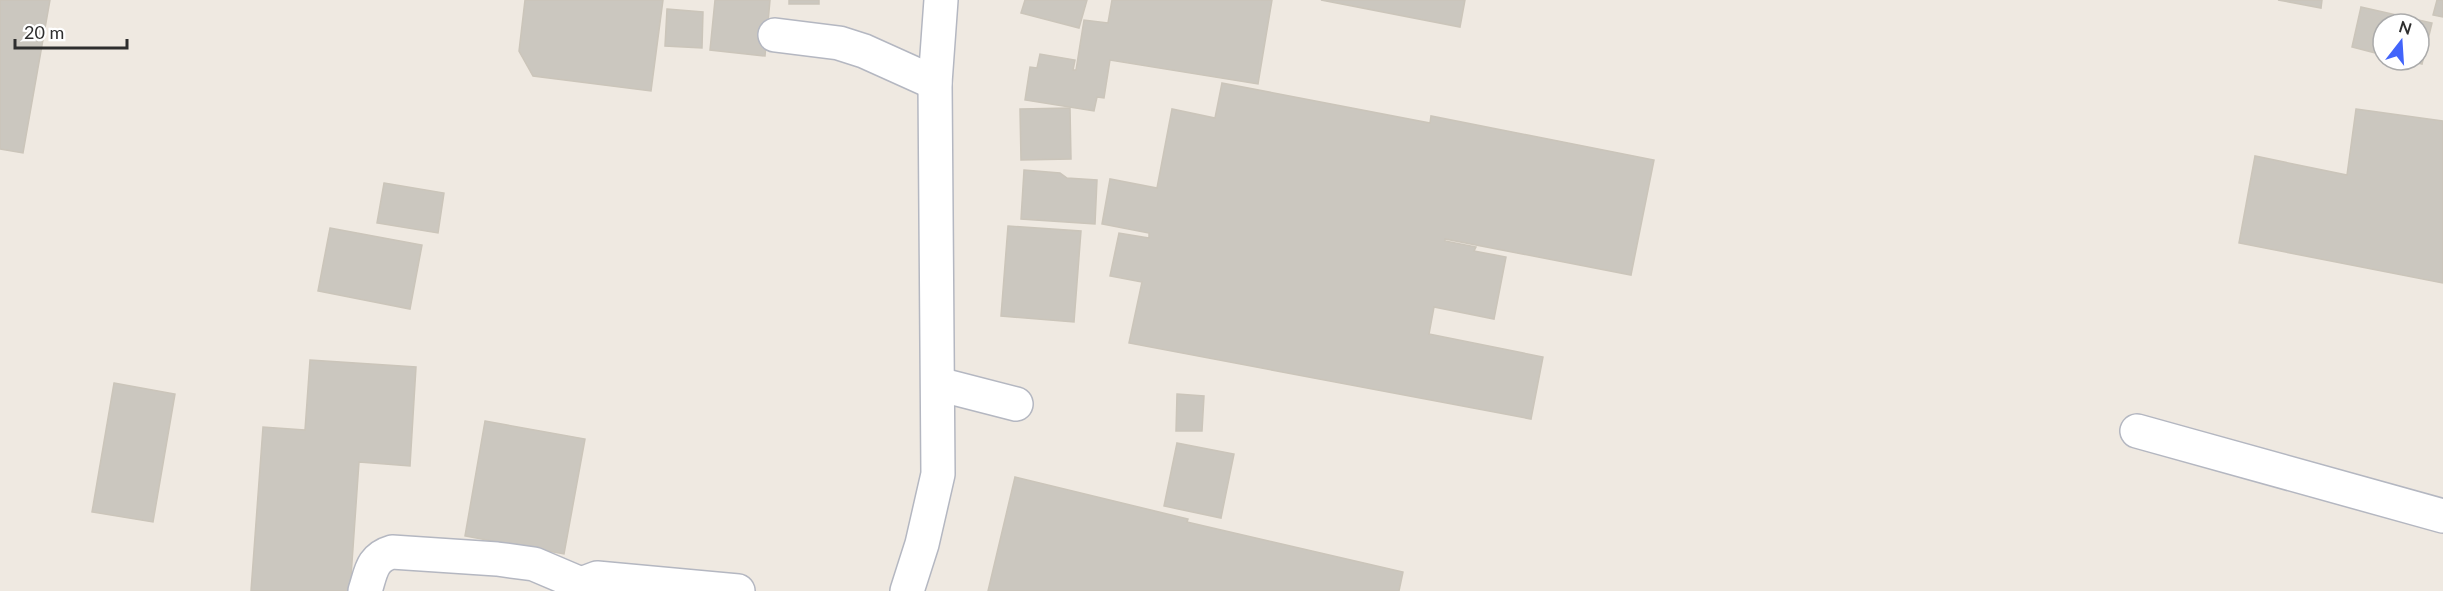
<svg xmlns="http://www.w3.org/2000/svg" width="2443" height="591" font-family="Lato,sans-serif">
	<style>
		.building { fill: #cbc7bf; stroke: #cbc5ba; stroke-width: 1.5 }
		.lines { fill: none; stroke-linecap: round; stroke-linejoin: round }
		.minor-casing { stroke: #b4b7c1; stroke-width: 36 }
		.minor { stroke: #fff; stroke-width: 33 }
	</style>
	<rect width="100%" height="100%" fill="#efe9e1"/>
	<g class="building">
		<path d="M0,0H50L23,153L0,149Z"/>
		<path d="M525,0H663L651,91L533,76L519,51Z"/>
		<path d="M715,0H770L765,56L710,50Z"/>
		<rect x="789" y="0" width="30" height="4"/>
		<path d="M1025,0H1087L1079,28L1021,13Z"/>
		<path d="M1112,0H1272L1258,84L1110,60L1104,98L1097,97L1094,111L1025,100L1030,67L1037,68L1040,54L1075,60L1073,70H1076L1084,20L1108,23Z"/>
		<path d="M1321,0H1465L1460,27Z"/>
		<path d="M2278,0H2322L2321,8Z"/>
		<path d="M2437,0H2443V17L2433,15Z"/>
		<path d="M2361,7L2432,23L2422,64L2407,60H2419V24H2383V55L2352,47Z"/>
		<path d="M667,9L703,12L702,48L665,46Z"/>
		<path d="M1222,83L1430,123L1431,116L1654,160L1631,275L1445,239V241L1476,247L1474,251L1506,257L1494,319L1434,307L1429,334L1543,357L1531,419L1129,343L1142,282L1110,276L1119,233L1149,238V233L1102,224L1110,179L1157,188L1172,109L1215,118Z"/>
		<path d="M1070,108L1071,159L1021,160L1020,109Z"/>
		<path d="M2356,109L2443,121V283L2239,243L2255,156L2347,175Z"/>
		<path d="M1024,170L1060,173L1067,178L1097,180L1095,224L1021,219Z"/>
		<path d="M384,183L444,193L438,233L377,223Z"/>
		<path d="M1008,226L1081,231L1074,322L1001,316Z"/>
		<path d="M330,228L422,245L410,309L318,291Z"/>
		<path d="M310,360L416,367L410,466L359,462L350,591H251L263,427L305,430Z"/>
		<path d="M114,383L175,394L153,522L92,512Z"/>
		<path d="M1177,394L1204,396L1202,431H1176Z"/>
		<path d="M485,421L585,439L564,554L465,536Z"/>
		<path d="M1177,443L1234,454L1221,518L1164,506Z"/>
		<path d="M1015,477L1188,519L1187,522L1403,572L1399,591H988Z"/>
	</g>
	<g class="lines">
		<defs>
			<g id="minor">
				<path d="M775,35L839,43L864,51L935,83"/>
				<path d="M938,384L1016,404"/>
				<path d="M2137,431L2443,516"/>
				<path d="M365,591C371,573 371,558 392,552L497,559L534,564L581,584"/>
				<path d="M578,591L581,584L597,578L738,591"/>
				<path d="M907,591L922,544L938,474L935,83L941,0"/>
			</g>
		</defs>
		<use href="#minor" class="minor-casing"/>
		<use href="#minor" class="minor"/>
	</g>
	<g transform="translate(2401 42) rotate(17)"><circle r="28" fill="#ffffff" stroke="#ababab" stroke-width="1.5"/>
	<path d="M0-4.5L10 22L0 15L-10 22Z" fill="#4264fb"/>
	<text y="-9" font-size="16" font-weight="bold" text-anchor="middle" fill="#2e2e2e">N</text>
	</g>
	<path d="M15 39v9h112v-9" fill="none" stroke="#2e2e2e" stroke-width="3"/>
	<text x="24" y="39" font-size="18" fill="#2e2e2e" stroke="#ffffff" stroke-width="4.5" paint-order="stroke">20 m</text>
</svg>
